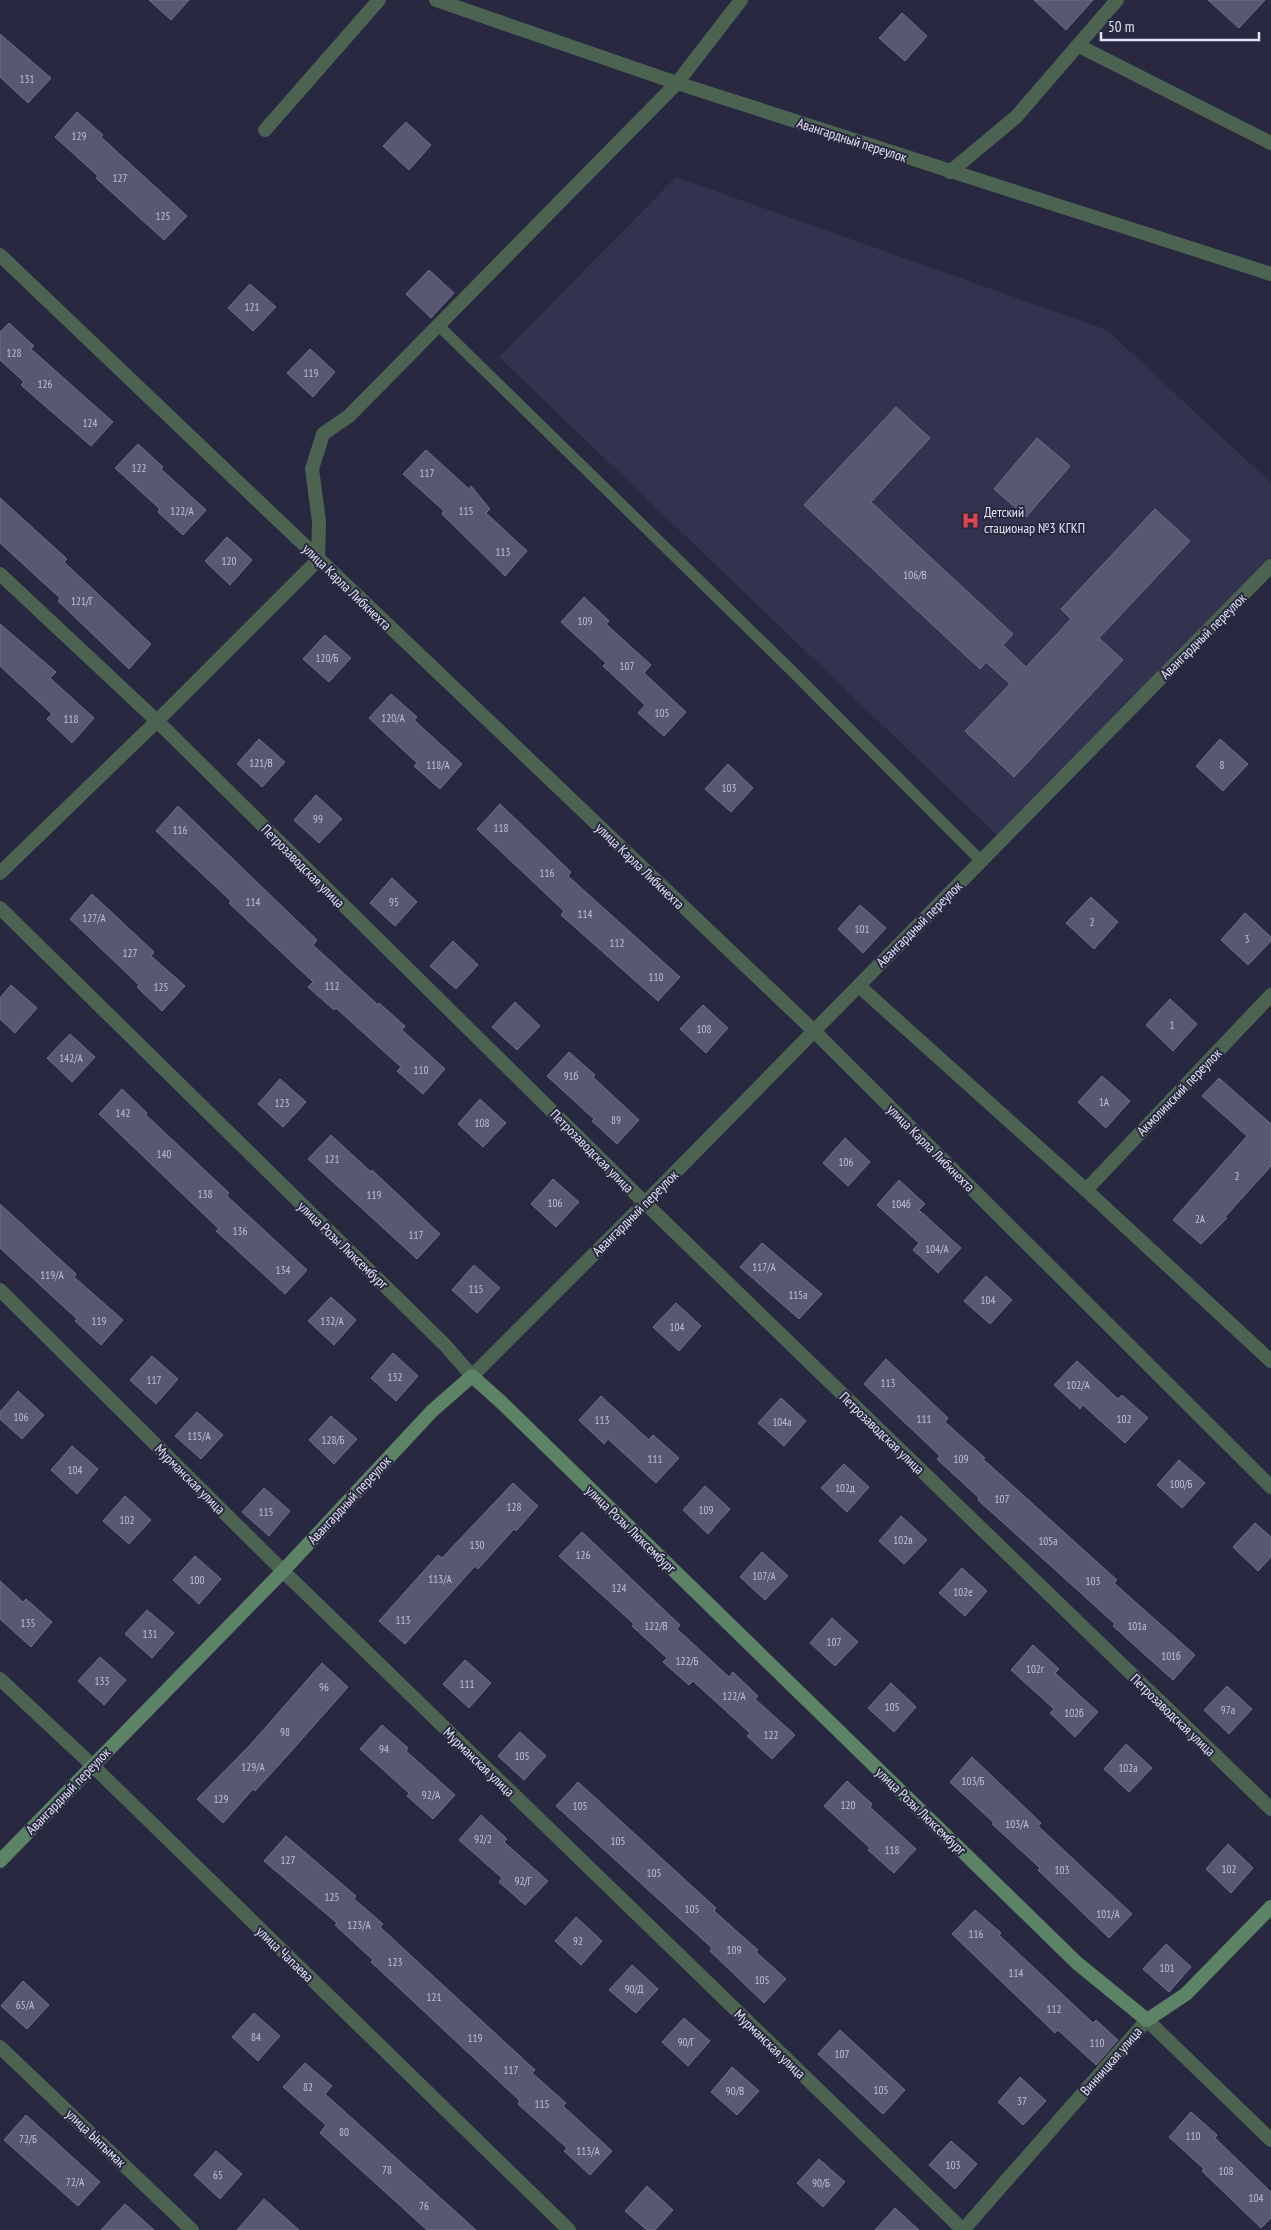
<svg xmlns="http://www.w3.org/2000/svg" width="1271" height="2230" font-family="'PT Sans Narrow',sans-serif">
	<style>
		.built { fill: #33324f }
		.building { fill: #585873; stroke: #6e6f8a }
		.lines { fill: none; stroke-linecap: round; stroke-linejoin: round }
		.service { stroke: #4c6352; stroke-width: 11 }
		.minor { stroke: #4c6352; stroke-width: 14 }
		.secondary { stroke: #5d8366; stroke-width: 14 }
		.labels { text-anchor: middle; dominant-baseline: central; stroke-width: 4; stroke-linejoin: round; paint-order: stroke }
		.number-label { font-size: 11px; fill: #c0c0d3 }
		.street-label { font-size: 14px; fill: #e2e3f3; stroke: #282840 }
		.poi-label { font-size: 14px; fill: #e2e3f3; stroke: #282840; text-anchor: start }
	</style>
	<rect width="100%" height="100%" fill="#282840"/>
	<path class="built" d="M676,177L1107,330L1271,483V557L1000,838L499,357Z"/>
	<g class="building">
		<path d="M149,0H189L171,20Z"/>
		<path d="M1034,0H1093L1066,30Z"/>
		<path d="M1208,0H1265L1239,28Z"/>
		<path d="M902,13L927,36L905,61L879,38Z"/>
		<path d="M0,34L51,78L28,103L0,77Z"/>
		<path d="M77,112L103,135L101,137L187,216L164,240L96,178L98,176L55,137Z"/>
		<path d="M406,122L431,145L409,170L383,146Z"/>
		<path d="M429,270L454,293L431,318L406,294Z"/>
		<path d="M250,284L276,307L253,331L228,308Z"/>
		<path d="M9,323L34,346L31,349L113,422L91,446L21,385L24,382L0,360V332Z"/>
		<path d="M310,349L335,372L313,397L287,373Z"/>
		<path d="M896,407L930,438L871,502L1013,634L1003,645L1026,667L1071,619L1061,609L1155,509L1190,541L1099,638L1123,660L1014,777L965,731L1010,684L986,662L980,669L804,505Z"/>
		<path d="M1037,438L1070,466L1026,517L994,489Z"/>
		<path d="M138,444L163,467L161,469L206,510L183,535L158,512L160,509L115,468Z"/>
		<path d="M426,450L469,489L471,486L490,509L486,513L527,551L505,576L442,514L444,511L403,474Z"/>
		<path d="M0,498L67,559L64,562L151,644L129,669L58,601L60,598L0,543Z"/>
		<path d="M227,537L252,560L230,585L205,561Z"/>
		<path d="M584,597L609,621L606,624L651,665L644,673L686,712L664,736L638,713L645,705L603,666L606,663L561,622Z"/>
		<path d="M0,624L56,672L50,678L94,718L72,743L47,719L52,714L0,666Z"/>
		<path d="M325,635L351,658L329,682L303,659Z"/>
		<path d="M391,694L417,717L414,720L462,764L440,789L414,766L417,763L369,718Z"/>
		<path d="M259,739L285,762L262,787L237,764Z"/>
		<path d="M1220,739L1248,764L1223,791L1196,766Z"/>
		<path d="M728,764L753,788L731,812L705,789Z"/>
		<path d="M316,795L342,819L319,843L294,820Z"/>
		<path d="M500,804L571,872L568,876L680,977L658,1001L561,915L564,911L477,829Z"/>
		<path d="M178,806L317,940L313,945L378,1005L379,1003L405,1026L402,1030L445,1069L423,1094L397,1071L401,1067L336,1008L334,1010L308,987L313,982L229,903L231,901L156,831Z"/>
		<path d="M392,878L417,902L395,926L370,903Z"/>
		<path d="M92,894L154,952L151,956L185,986L162,1011L137,987L139,985L70,919Z"/>
		<path d="M1091,897L1118,922L1094,949L1066,923Z"/>
		<path d="M860,905L886,928L863,953L838,929Z"/>
		<path d="M1245,913L1271,937V941L1248,965L1221,940Z"/>
		<path d="M453,941L478,965L456,989L430,966Z"/>
		<path d="M11,985L37,1008L15,1033L0,1019V998Z"/>
		<path d="M1170,999L1197,1024L1173,1051L1146,1025Z"/>
		<path d="M515,1002L540,1026L517,1050L492,1027Z"/>
		<path d="M703,1005L728,1028L706,1053L680,1029Z"/>
		<path d="M70,1034L95,1057L72,1082L47,1058Z"/>
		<path d="M569,1052L595,1075L593,1077L639,1120L617,1144L592,1121L594,1119L547,1076Z"/>
		<path d="M1102,1076L1130,1101L1106,1128L1078,1102Z"/>
		<path d="M1219,1078L1271,1124V1166L1225,1217L1227,1218L1201,1244L1173,1220L1247,1136L1202,1096Z"/>
		<path d="M280,1079L306,1102L283,1127L258,1104Z"/>
		<path d="M122,1089L147,1113L145,1114L229,1193L227,1196L307,1270L285,1294L216,1231L219,1229L99,1114Z"/>
		<path d="M480,1099L506,1123L483,1147L458,1124Z"/>
		<path d="M331,1135L371,1172L372,1170L440,1234L417,1259L308,1159Z"/>
		<path d="M845,1138L870,1162L848,1186L823,1163Z"/>
		<path d="M553,1179L579,1202L556,1227L531,1204Z"/>
		<path d="M899,1180L925,1204L919,1210L961,1248L938,1273L913,1250L919,1243L877,1205Z"/>
		<path d="M0,1204L76,1274L74,1277L123,1320L101,1345L75,1321L77,1319L0,1248Z"/>
		<path d="M762,1243L822,1294L799,1319L740,1267Z"/>
		<path d="M474,1265L500,1288L477,1313L452,1290Z"/>
		<path d="M986,1276L1012,1300L990,1324L964,1301Z"/>
		<path d="M331,1297L356,1320L334,1345L308,1321Z"/>
		<path d="M676,1303L701,1326L679,1351L653,1327Z"/>
		<path d="M393,1353L418,1376L396,1401L371,1378Z"/>
		<path d="M152,1356L178,1379L156,1404L130,1380Z"/>
		<path d="M886,1359L948,1418L945,1422L985,1458L983,1459L1117,1580L1114,1583L1195,1655L1173,1680L1113,1626L1115,1624L978,1500L979,1498L937,1459L940,1456L864,1384Z"/>
		<path d="M1077,1361L1118,1399L1122,1395L1148,1418L1125,1443L1083,1405L1080,1409L1054,1385Z"/>
		<path d="M18,1391L44,1415L22,1439L0,1419V1412Z"/>
		<path d="M601,1396L649,1440L653,1435L679,1458L656,1483L608,1439L604,1444L579,1420Z"/>
		<path d="M781,1398L806,1421L784,1446L758,1423Z"/>
		<path d="M197,1412L223,1435L201,1459L175,1436Z"/>
		<path d="M331,1416L357,1439L334,1464L309,1440Z"/>
		<path d="M72,1446L98,1469L77,1494L51,1470Z"/>
		<path d="M1179,1460L1205,1483L1182,1508L1157,1485Z"/>
		<path d="M844,1464L869,1487L847,1512L821,1488Z"/>
		<path d="M513,1483L538,1506L516,1531L514,1529L478,1569L475,1566L405,1644L379,1621L438,1555L442,1558Z"/>
		<path d="M705,1486L730,1509L708,1534L683,1510Z"/>
		<path d="M264,1488L290,1511L269,1536L242,1512Z"/>
		<path d="M125,1496L151,1520L129,1544L103,1521Z"/>
		<path d="M901,1516L927,1540L904,1564L879,1541Z"/>
		<path d="M1255,1523L1271,1537V1557L1258,1571L1233,1547Z"/>
		<path d="M582,1532L680,1625L677,1629L729,1677L733,1672L758,1696L755,1699L795,1735L772,1759L747,1736L750,1733L693,1681L689,1685L663,1662L667,1658L632,1626L634,1624L559,1556Z"/>
		<path d="M762,1552L788,1576L765,1600L740,1577Z"/>
		<path d="M195,1556L221,1579L199,1604L173,1580Z"/>
		<path d="M962,1568L987,1591L965,1616L939,1593Z"/>
		<path d="M0,1581L23,1602L26,1599L52,1622L31,1647L0,1619Z"/>
		<path d="M147,1610L174,1633L152,1658L125,1634Z"/>
		<path d="M832,1618L858,1642L835,1666L810,1643Z"/>
		<path d="M1033,1645L1059,1669L1055,1673L1098,1712L1075,1737L1050,1713L1054,1709L1011,1670Z"/>
		<path d="M100,1657L126,1680L104,1705L78,1681Z"/>
		<path d="M465,1660L491,1683L469,1708L443,1684Z"/>
		<path d="M322,1663L348,1687L287,1756L255,1791L253,1789L223,1823L197,1799L251,1744Z"/>
		<path d="M891,1683L916,1707L894,1732L868,1708Z"/>
		<path d="M1227,1686L1252,1709L1229,1734L1204,1710Z"/>
		<path d="M382,1725L408,1748L406,1751L455,1795L433,1819L407,1796L409,1793L360,1749Z"/>
		<path d="M520,1732L546,1756L524,1780L498,1756Z"/>
		<path d="M1126,1744L1152,1768L1129,1792L1104,1769Z"/>
		<path d="M972,1757L1041,1823L1038,1826L1132,1914L1109,1938L1038,1870L1040,1868L992,1824L994,1823L950,1782Z"/>
		<path d="M847,1781L872,1804L870,1807L916,1849L894,1873L868,1850L870,1848L824,1806Z"/>
		<path d="M578,1782L716,1908L714,1911L758,1950L756,1952L786,1979L764,2003L710,1951L712,1948L556,1806Z"/>
		<path d="M481,1815L507,1839L504,1842L548,1881L525,1905L499,1882L502,1878L459,1840Z"/>
		<path d="M286,1836L356,1896L354,1899L383,1924L380,1927L535,2070L532,2073L566,2103L563,2106L612,2151L590,2175L564,2151L567,2148L518,2104L520,2101L371,1962L373,1960L335,1925L337,1923L264,1861Z"/>
		<path d="M1228,1844L1253,1868L1231,1893L1206,1869Z"/>
		<path d="M975,1910L1001,1933L999,1935L1093,2023L1096,2020L1118,2040L1096,2065L1058,2030L1055,2033L952,1934Z"/>
		<path d="M576,1917L602,1941L581,1965L555,1941Z"/>
		<path d="M1166,1944L1191,1967L1169,1992L1143,1969Z"/>
		<path d="M632,1965L658,1989L636,2013L609,1990Z"/>
		<path d="M23,1981L49,2005L27,2029L1,2006Z"/>
		<path d="M254,2013L280,2036L258,2061L232,2037Z"/>
		<path d="M684,2018L710,2041L688,2066L662,2042Z"/>
		<path d="M840,2030L905,2090L883,2114L818,2054Z"/>
		<path d="M305,2063L332,2086L325,2094L476,2230H427L320,2133L326,2125L283,2087Z"/>
		<path d="M732,2067L759,2091L737,2115L711,2092Z"/>
		<path d="M1020,2077L1046,2101L1023,2125L998,2102Z"/>
		<path d="M1191,2112L1217,2135L1215,2138L1271,2192V2218L1261,2228L1202,2171L1204,2169L1169,2137Z"/>
		<path d="M26,2115L100,2182L78,2206L4,2140Z"/>
		<path d="M951,2141L977,2164L955,2189L929,2165Z"/>
		<path d="M216,2151L242,2174L220,2199L194,2175Z"/>
		<path d="M819,2159L845,2182L823,2207L797,2183Z"/>
		<path d="M647,2186L673,2210L655,2230H647L625,2211Z"/>
		<path d="M264,2199L299,2230H237Z"/>
		<path d="M125,2204L154,2230H101Z"/>
		<path d="M895,2208L919,2230H875Z"/>
	</g>
	<g class="lines">
		<path class="service" d="M438,325L792,671L981,861"/>
		<g class="minor">
			<path d="M436,0L677,83L1271,274"/>
			<path d="M1079,46L1271,143"/>
			<path d="M265,130L379,0"/>
			<path d="M950,172L1016,117L1117,0"/>
			<path d="M0,255L814,1031L1271,1487"/>
			<path d="M0,574L157,721L645,1203L1271,1809"/>
			<path d="M0,873L157,721L318,560L319,521L312,469L323,434L349,416L677,83L741,0"/>
			<path d="M0,908L445,1345L472,1376L645,1203L1271,566"/>
			<path d="M859,986L1086,1190L1271,1361"/>
			<path d="M1086,1190L1271,995"/>
			<path d="M0,1290L283,1571L963,2230"/>
			<path d="M0,1679L92,1765L569,2230"/>
			<path d="M0,2047L192,2230"/>
			<path d="M963,2230L1147,2020L1271,2140"/>
		</g>
		<path class="secondary" d="M0,1861L283,1571L432,1411L472,1376L500,1401L1077,1963L1147,2020L1186,1994L1271,1907"/>
	</g>
	<defs>
		<symbol id="hospital-bare" viewBox="-9 -9 18 18"><path d="M-5-5h3v3.5h4V-5h3V5h-3V1.5h-4V5h-3Z" fill="#e0444e" stroke="#282840" stroke-width="2.5" paint-order="stroke"/></symbol>
	</defs>
	<g fill-rule="evenodd">
		<use href="#hospital-bare" x="958" y="508" width="25" height="25"/>
	</g>
	<g class="labels">
		<g class="number-label">
			<text x="27" y="79">131</text>
			<text x="79" y="136">129</text>
			<text x="120" y="178">127</text>
			<text x="163" y="216">125</text>
			<text x="252" y="307">121</text>
			<text x="14" y="353">128</text>
			<text x="311" y="373">119</text>
			<text x="45" y="384">126</text>
			<text x="90" y="423">124</text>
			<text x="139" y="468">122</text>
			<text x="427" y="473">117</text>
			<text x="182" y="511">122/А</text>
			<text x="466" y="511">115</text>
			<text x="503" y="552">113</text>
			<text x="229" y="561">120</text>
			<text x="915" y="575">106/В</text>
			<text x="82" y="601">121/Г</text>
			<text x="585" y="621">109</text>
			<text x="327" y="658">120/Б</text>
			<text x="627" y="666">107</text>
			<text x="662" y="713">105</text>
			<text x="393" y="718">120/А</text>
			<text x="71" y="719">118</text>
			<text x="261" y="763">121/В</text>
			<text x="438" y="765">118/А</text>
			<text x="1222" y="765">8</text>
			<text x="729" y="788">103</text>
			<text x="318" y="819">99</text>
			<text x="501" y="828">118</text>
			<text x="180" y="830">116</text>
			<text x="547" y="873">116</text>
			<text x="253" y="902">114</text>
			<text x="394" y="902">95</text>
			<text x="585" y="914">114</text>
			<text x="94" y="918">127/А</text>
			<text x="1092" y="922">2</text>
			<text x="862" y="929">101</text>
			<text x="1247" y="939">3</text>
			<text x="617" y="943">112</text>
			<text x="130" y="953">127</text>
			<text x="656" y="977">110</text>
			<text x="332" y="986">112</text>
			<text x="161" y="987">125</text>
			<text x="1172" y="1025">1</text>
			<text x="704" y="1029">108</text>
			<text x="71" y="1058">142/А</text>
			<text x="421" y="1070">110</text>
			<text x="571" y="1076">91б</text>
			<text x="1104" y="1102">1А</text>
			<text x="282" y="1103">123</text>
			<text x="123" y="1113">142</text>
			<text x="616" y="1120">89</text>
			<text x="482" y="1123">108</text>
			<text x="164" y="1154">140</text>
			<text x="332" y="1159">121</text>
			<text x="846" y="1162">106</text>
			<text x="1237" y="1176">2</text>
			<text x="205" y="1194">138</text>
			<text x="374" y="1195">119</text>
			<text x="555" y="1203">106</text>
			<text x="901" y="1204">104б</text>
			<text x="1200" y="1219">2А</text>
			<text x="240" y="1231">136</text>
			<text x="416" y="1235">117</text>
			<text x="937" y="1249">104/А</text>
			<text x="764" y="1267">117/А</text>
			<text x="283" y="1270">134</text>
			<text x="52" y="1275">119/А</text>
			<text x="476" y="1289">115</text>
			<text x="798" y="1295">115а</text>
			<text x="988" y="1300">104</text>
			<text x="99" y="1321">119</text>
			<text x="332" y="1321">132/А</text>
			<text x="677" y="1327">104</text>
			<text x="395" y="1377">132</text>
			<text x="154" y="1380">117</text>
			<text x="888" y="1383">113</text>
			<text x="1078" y="1385">102/А</text>
			<text x="21" y="1417">106</text>
			<text x="924" y="1419">111</text>
			<text x="1124" y="1419">102</text>
			<text x="602" y="1420">113</text>
			<text x="782" y="1422">104а</text>
			<text x="199" y="1436">115/А</text>
			<text x="333" y="1440">128/Б</text>
			<text x="655" y="1459">111</text>
			<text x="961" y="1459">109</text>
			<text x="75" y="1470">104</text>
			<text x="1181" y="1484">100/Б</text>
			<text x="845" y="1488">102д</text>
			<text x="1002" y="1499">107</text>
			<text x="514" y="1507">128</text>
			<text x="706" y="1510">109</text>
			<text x="266" y="1512">115</text>
			<text x="127" y="1520">102</text>
			<text x="903" y="1540">102в</text>
			<text x="1048" y="1541">105а</text>
			<text x="477" y="1545">130</text>
			<text x="583" y="1555">126</text>
			<text x="764" y="1576">107/А</text>
			<text x="440" y="1579">113/А</text>
			<text x="197" y="1580">100</text>
			<text x="1093" y="1581">103</text>
			<text x="619" y="1588">124</text>
			<text x="963" y="1592">102е</text>
			<text x="403" y="1620">113</text>
			<text x="28" y="1623">135</text>
			<text x="656" y="1626">122/В</text>
			<text x="1137" y="1626">101а</text>
			<text x="150" y="1634">131</text>
			<text x="834" y="1642">107</text>
			<text x="1171" y="1656">101б</text>
			<text x="687" y="1661">122/Б</text>
			<text x="1035" y="1669">102г</text>
			<text x="102" y="1681">133</text>
			<text x="467" y="1684">111</text>
			<text x="324" y="1687">96</text>
			<text x="734" y="1696">122/А</text>
			<text x="892" y="1707">105</text>
			<text x="1228" y="1710">97а</text>
			<text x="1074" y="1713">102б</text>
			<text x="285" y="1732">98</text>
			<text x="771" y="1735">122</text>
			<text x="384" y="1749">94</text>
			<text x="522" y="1756">105</text>
			<text x="253" y="1767">129/А</text>
			<text x="1128" y="1768">102а</text>
			<text x="973" y="1781">103/Б</text>
			<text x="431" y="1795">92/А</text>
			<text x="221" y="1799">129</text>
			<text x="848" y="1805">120</text>
			<text x="580" y="1806">105</text>
			<text x="1017" y="1824">103/А</text>
			<text x="483" y="1839">92/2</text>
			<text x="618" y="1841">105</text>
			<text x="892" y="1850">118</text>
			<text x="288" y="1860">127</text>
			<text x="1229" y="1869">102</text>
			<text x="1062" y="1870">103</text>
			<text x="654" y="1873">105</text>
			<text x="523" y="1881">92/Г</text>
			<text x="332" y="1897">125</text>
			<text x="692" y="1909">105</text>
			<text x="1108" y="1914">101/А</text>
			<text x="359" y="1925">123/А</text>
			<text x="976" y="1934">116</text>
			<text x="578" y="1941">92</text>
			<text x="734" y="1950">109</text>
			<text x="395" y="1962">123</text>
			<text x="1167" y="1968">101</text>
			<text x="1016" y="1973">114</text>
			<text x="762" y="1980">105</text>
			<text x="634" y="1989">90/Д</text>
			<text x="434" y="1997">121</text>
			<text x="25" y="2005">65/А</text>
			<text x="1054" y="2009">112</text>
			<text x="256" y="2037">84</text>
			<text x="475" y="2038">119</text>
			<text x="686" y="2042">90/Г</text>
			<text x="1097" y="2043">110</text>
			<text x="842" y="2054">107</text>
			<text x="511" y="2070">117</text>
			<text x="308" y="2087">82</text>
			<text x="881" y="2090">105</text>
			<text x="735" y="2091">90/В</text>
			<text x="1022" y="2101">37</text>
			<text x="542" y="2104">115</text>
			<text x="344" y="2132">80</text>
			<text x="1193" y="2136">110</text>
			<text x="28" y="2139">72/Б</text>
			<text x="588" y="2151">113/А</text>
			<text x="953" y="2165">103</text>
			<text x="387" y="2170">78</text>
			<text x="1226" y="2171">108</text>
			<text x="218" y="2175">65</text>
			<text x="75" y="2182">72/А</text>
			<text x="821" y="2183">90/Б</text>
			<text x="1256" y="2198">104</text>
			<text x="424" y="2206">76</text>
		</g>
		<g class="street-label">
			<text transform="translate(852 140) rotate(18)">Авангардный переулок</text>
			<text transform="translate(347 587) rotate(44)">улица Карла Либкнехта</text>
			<text transform="translate(1203 636) rotate(-45)">Авангардный переулок</text>
			<text transform="translate(303 866) rotate(45)">Петрозаводская улица</text>
			<text transform="translate(640 866) rotate(44)">улица Карла Либкнехта</text>
			<text transform="translate(919 924) rotate(-45)">Авангардный переулок</text>
			<text transform="translate(1179 1092) rotate(-46)">Акмолинский переулок</text>
			<text transform="translate(931 1148) rotate(45)">улица Карла Либкнехта</text>
			<text transform="translate(592 1151) rotate(45)">Петрозаводская улица</text>
			<text transform="translate(635 1213) rotate(-45)">Авангардный переулок</text>
			<text transform="translate(343 1245) rotate(44)">улица Розы Люксембург</text>
			<text transform="translate(882 1433) rotate(44)">Петрозаводская улица</text>
			<text transform="translate(190 1479) rotate(45)">Мурманская улица</text>
			<text transform="translate(349 1500) rotate(-47)">Авангардный переулок</text>
			<text transform="translate(631 1529) rotate(44)">улица Розы Люксембург</text>
			<text transform="translate(1173 1715) rotate(44)">Петрозаводская улица</text>
			<text transform="translate(479 1762) rotate(44)">Мурманская улица</text>
			<text transform="translate(68 1791) rotate(-46)">Авангардный переулок</text>
			<text transform="translate(921 1811) rotate(44)">улица Розы Люксембург</text>
			<text transform="translate(285 1954) rotate(44)">улица Чапаева</text>
			<text transform="translate(770 2044) rotate(44)">Мурманская улица</text>
			<text transform="translate(1111 2061) rotate(-49)">Винницкая улица</text>
			<text transform="translate(96 2138) rotate(44)">улица Ынтымак</text>
		</g>
		<g class="poi-label">
			<text x="984" y="512">Детский<tspan x="984" dy="16">стационар №3 КГКП</tspan></text>
		</g>
	</g>
	<path d="M1101 32v8h158v-8" fill="none" stroke="#e2e3f3" stroke-width="2.5"/>
	<text x="1108" y="32" font-size="15" fill="#e2e3f3" stroke="#282840" stroke-width="4" paint-order="stroke">50 m</text>
</svg>
